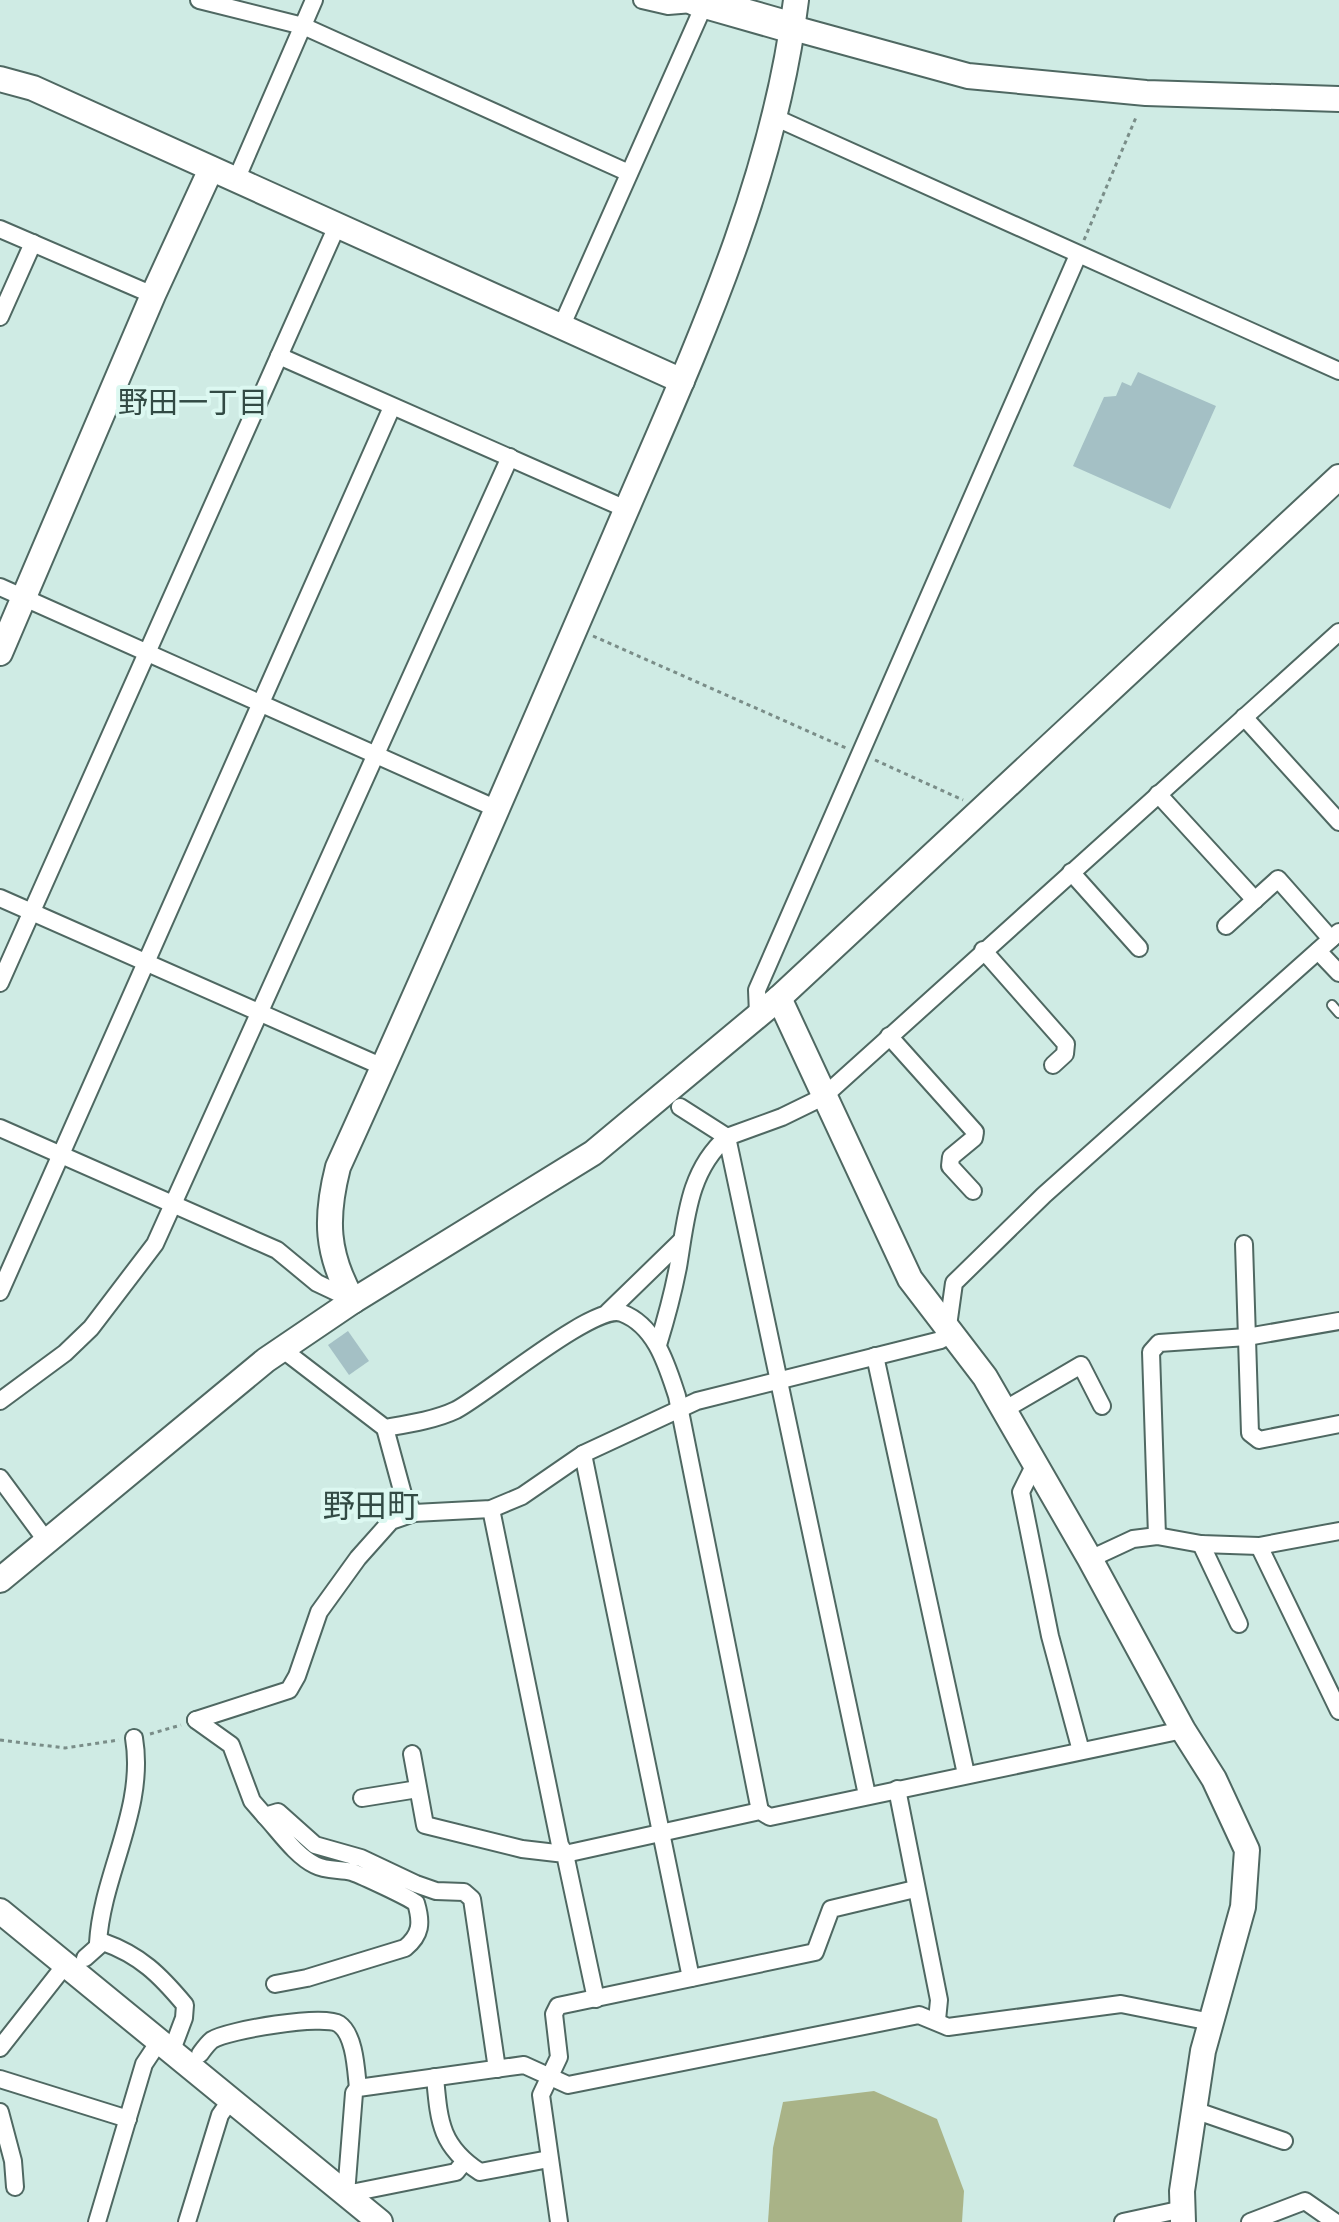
<svg xmlns="http://www.w3.org/2000/svg" width="1339" height="2222" font-family="Quicksand,'Noto Sans JP',sans-serif">
	<style>
		.forest { fill: #a9b387 }
		.building { fill: #a4c0c5 }
		.lines { fill: none; stroke-linecap: round; stroke-linejoin: round }
		.lane-casing { stroke: #4f6862; stroke-width: 12 }
		.street-casing { stroke: #4f6862; stroke-width: 20 }
		.secondary-casing { stroke: #4f6862; stroke-width: 28 }
		.highway-casing { stroke: #4f6862; stroke-width: 34 }
		.path { stroke: #7a8d88; stroke-width: 3; stroke-dasharray: 4 4; stroke-linecap: butt }
		.lane { stroke: #fff; stroke-width: 8 }
		.street { stroke: #fff; stroke-width: 16 }
		.secondary { stroke: #fff; stroke-width: 24 }
		.highway { stroke: #fff; stroke-width: 30 }
		.labels { text-anchor: middle; dominant-baseline: central; stroke-width: 8; stroke-linejoin: round; paint-order: stroke }
		.neighbourhood-label { font-size: 30px; fill: #324a44; stroke: #dcf8f1 }
		.quarter-label { font-size: 32px; fill: #324a44; stroke: #dcf8f1 }
	</style>
	<rect width="100%" height="100%" fill="#cfebe4"/>
	<path class="forest" d="M874,2091L937,2119L964,2191L962,2222H768L773,2148L783,2102Z"/>
	<g class="building">
		<path d="M1138,372L1216,406L1170,509L1073,466L1104,397L1116,396L1122,382L1131,386Z"/>
		<path d="M348,1331L369,1361L349,1375L328,1345Z"/>
	</g>
	<g class="lines">
		<defs>
			<path id="lane" d="M1332,1005L1339,1013"/>
			<g id="street">
				<path d="M199,0L303,26L629,173"/>
				<path d="M774,117L1339,371"/>
				<path d="M236,180L314,0"/>
				<path d="M0,229L153,295"/>
				<path d="M0,317L33,243"/>
				<path d="M562,325L705,3L668,6L642,0"/>
				<path d="M279,356L626,509"/>
				<path d="M0,587L497,809"/>
				<path d="M1244,717L1339,822"/>
				<path d="M1158,794L1255,900"/>
				<path d="M1071,872L1139,948"/>
				<path d="M0,898L383,1067"/>
				<path d="M1226,926L1278,879L1331,939"/>
				<path d="M983,950L1066,1044L1065,1054L1053,1065"/>
				<path d="M1318,951L1339,973"/>
				<path d="M0,983L337,226"/>
				<path d="M758,1014L757,990L1078,255"/>
				<path d="M889,1036L975,1132L974,1138L951,1157L950,1166L973,1191"/>
				<path d="M680,1107L727,1137L782,1117L823,1097L1339,632"/>
				<path d="M0,1128L277,1250L317,1283L353,1300"/>
				<path d="M1244,1244L1250,1433L1259,1440L1339,1424"/>
				<path d="M0,1292L392,407"/>
				<path d="M608,1312L680,1242"/>
				<path d="M658,1345C666,1319 673,1293 678,1267C686,1220 688,1171 727,1137L867,1795"/>
				<path d="M282,1349L385,1428C408,1424 435,1420 456,1410C487,1394 594,1303 622,1313C656,1326 667,1366 677,1396L760,1811"/>
				<path d="M875,1356L966,1774"/>
				<path d="M0,1401L65,1353L91,1328L155,1244L510,457"/>
				<path d="M1004,1410L1081,1365L1102,1406"/>
				<path d="M385,1428L403,1494L414,1513"/>
				<path d="M583,1454L691,1978"/>
				<path d="M1035,1464L1021,1492L1050,1636L1081,1751"/>
				<path d="M0,1478L48,1543"/>
				<path d="M491,1509L560,1845L565,1854L760,1811L770,1817L1183,1730"/>
				<path d="M1157,1536L1151,1352L1159,1343L1247,1337L1339,1321"/>
				<path d="M1201,1544L1239,1624"/>
				<path d="M1259,1546L1339,1711"/>
				<path d="M1090,1559L1133,1539L1157,1536L1201,1544L1259,1546L1339,1531"/>
				<path d="M196,1720L289,1690L297,1676L319,1612L358,1558L391,1521L414,1513L491,1509L522,1496L583,1454L697,1401L941,1340L948,1326L954,1283L1044,1195L1339,932"/>
				<path d="M196,1720L231,1745L252,1801L265,1816"/>
				<path d="M412,1754L425,1825L522,1849L565,1854L596,1999"/>
				<path d="M897,1789L939,2000L937,2020"/>
				<path d="M362,1798L418,1789"/>
				<path d="M98,1943C102,1874 146,1809 134,1738"/>
				<path d="M85,1958L103,1942C140,1955 160,1975 185,2005L184,2018L172,2050"/>
				<path d="M275,1984L307,1978L405,1948C421,1935 422,1923 416,1903C406,1896 363,1876 352,1872C341,1869 326,1871 315,1865C296,1856 279,1831 265,1816L278,1812L315,1845L361,1858L416,1884L436,1891L464,1892L472,1899L497,2069"/>
				<path d="M0,2048L66,1964"/>
				<path d="M200,2054C203,2050 207,2044 212,2040C228,2030 324,2014 339,2024C355,2035 356,2070 358,2088"/>
				<path d="M435,2077C439,2121 440,2146 480,2172L549,2159"/>
				<path d="M0,2079L128,2119"/>
				<path d="M1194,2110L1284,2141"/>
				<path d="M0,2112L13,2161L15,2187"/>
				<path d="M464,2162L456,2172L346,2194L354,2093L358,2088L524,2065L568,2085L919,2015L948,2027L1121,2004L1211,2022"/>
				<path d="M97,2222L144,2064L160,2040"/>
				<path d="M187,2222L220,2115L232,2098"/>
				<path d="M559,2222L541,2095L559,2057L554,2014L558,2006L815,1952L831,1909L915,1889"/>
				<path d="M1123,2222L1183,2209"/>
				<path d="M1250,2222L1305,2201L1335,2222"/>
			</g>
			<g id="secondary">
				<path d="M793,28L968,76L1146,93L1339,99"/>
				<path d="M0,79L33,88L682,381"/>
				<path d="M0,653L153,295L211,169"/>
				<path d="M779,998L910,1279L985,1377L1090,1559L1183,1730L1214,1779L1247,1850L1243,1907L1203,2051L1182,2191L1183,2222"/>
				<path d="M353,1301C326,1254 325,1218 338,1167C433,958 524,747 615,536C689,363 773,189 796,0"/>
				<path d="M0,1580L266,1360L353,1301L593,1153L779,998L1339,477"/>
				<path d="M0,1911L380,2222"/>
			</g>
			<path id="highway" d="M695,0L793,28"/>
		</defs>
		<use href="#lane" class="lane-casing"/>
		<use href="#street" class="street-casing"/>
		<use href="#secondary" class="secondary-casing"/>
		<use href="#highway" class="highway-casing"/>
		<g class="path">
			<path d="M1084,240L1137,115"/>
			<path d="M593,636L846,748"/>
			<path d="M875,760L963,800"/>
			<path d="M150,1734L181,1725"/>
			<path d="M0,1740L65,1748L119,1740"/>
		</g>
		<use href="#lane" class="lane"/>
		<use href="#street" class="street"/>
		<use href="#secondary" class="secondary"/>
		<use href="#highway" class="highway"/>
	</g>
	<g class="labels">
		<g class="neighbourhood-label">
			<text x="193" y="402">野田一丁目</text>
		</g>
		<g class="quarter-label">
			<text x="371" y="1505">野田町</text>
		</g>
	</g>
</svg>
